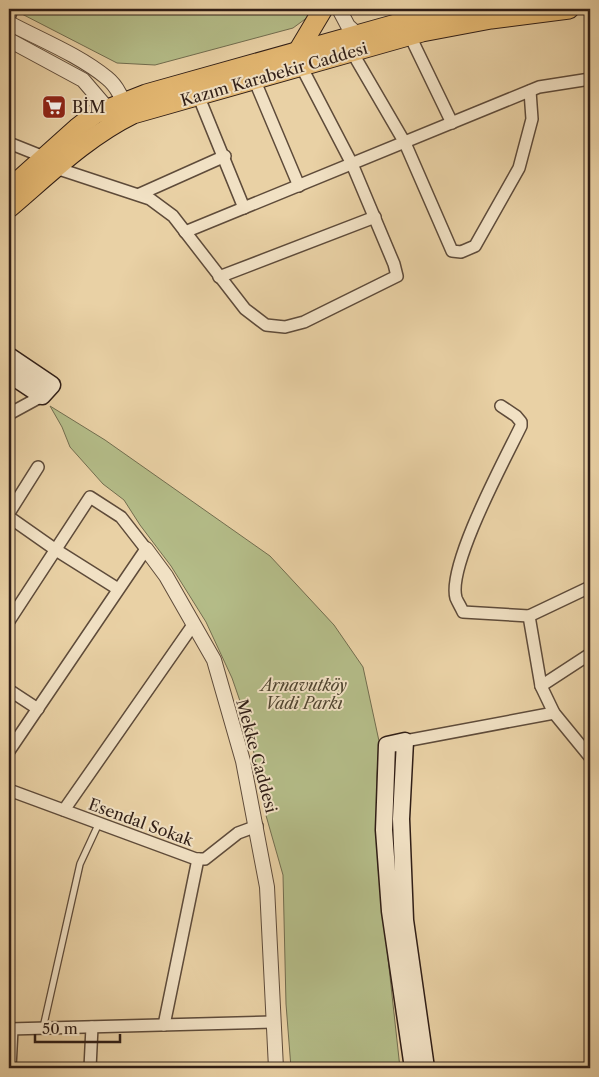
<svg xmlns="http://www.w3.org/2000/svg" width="599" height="1077" font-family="'Libre Caslon Text',serif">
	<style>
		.green { fill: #b4bc88; stroke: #726d4f }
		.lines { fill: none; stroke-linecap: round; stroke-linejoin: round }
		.service-casing { stroke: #5e4b3a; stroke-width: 8 }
		.minor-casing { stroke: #5e4b3a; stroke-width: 14 }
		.tertiary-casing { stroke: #5e4b3a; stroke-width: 16 }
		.secondary-casing { stroke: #301e16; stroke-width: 19 }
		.primary-casing { stroke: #301e16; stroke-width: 21 }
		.service { stroke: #f1e1c4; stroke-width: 5.5 }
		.minor { stroke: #f1e1c4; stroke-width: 11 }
		.tertiary { stroke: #f1e1c4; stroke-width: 14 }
		.secondary { stroke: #f1e1c4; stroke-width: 16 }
		.primary { stroke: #e4b872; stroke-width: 19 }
		.labels { text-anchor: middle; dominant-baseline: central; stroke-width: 4; stroke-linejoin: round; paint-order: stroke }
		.street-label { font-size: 16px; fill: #301e16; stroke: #f1e1c4 }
		.poi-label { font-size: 16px; fill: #301e16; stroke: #f1e1c4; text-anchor: start }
		.park-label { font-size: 16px; font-style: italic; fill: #514632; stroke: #f1e1c4 }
	</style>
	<rect width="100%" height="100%" fill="#e9d1a5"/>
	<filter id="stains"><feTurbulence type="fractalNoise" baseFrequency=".004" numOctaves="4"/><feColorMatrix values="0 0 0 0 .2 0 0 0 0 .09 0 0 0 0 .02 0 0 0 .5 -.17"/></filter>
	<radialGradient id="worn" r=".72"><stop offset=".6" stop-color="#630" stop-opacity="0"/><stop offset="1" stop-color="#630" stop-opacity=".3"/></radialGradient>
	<g class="green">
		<path d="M19,9H313L308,17L293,28L155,65L117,63L18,12Z"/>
		<path d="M50,406L105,440L270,556L334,625L363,667L379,741L377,777L378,867L400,1068H291L286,1004L283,875L265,812L249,727L232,678L206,622L171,566L140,525L124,500L103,484L70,447L62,427Z"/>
	</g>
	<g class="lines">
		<defs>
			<path id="service" d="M43,1028L80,864L99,823"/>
			<g id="minor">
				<path d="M9,18L12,9"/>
				<path d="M410,36L452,123"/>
				<path d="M352,52L405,143L452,251L461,252L475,246L519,168L532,119L530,91"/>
				<path d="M254,79L299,186"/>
				<path d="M198,95L244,208"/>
				<path d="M9,143L44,157"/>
				<path d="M56,168L150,199L173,216L245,309L266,325L285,327L304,322L397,276L394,264L352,164L301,66"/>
				<path d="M140,194L225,156"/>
				<path d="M185,232L539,87L590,79"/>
				<path d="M219,277L375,217"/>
				<path d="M501,406L516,416L521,422V426C505,459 447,566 456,598C458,603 461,607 463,612L529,616"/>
				<path d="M9,414L42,396"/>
				<path d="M9,513L38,467"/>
				<path d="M9,517L56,550L118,589"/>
				<path d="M590,587L529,616L541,686L554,713L590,757"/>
				<path d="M9,621L90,497L121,517L146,549L9,751"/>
				<path d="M541,686L590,654"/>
				<path d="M9,690L38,709"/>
				<path d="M405,741L554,713"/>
				<path d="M9,790L196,859H205L238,833L257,826"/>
				<path d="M64,810L193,625"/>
				<path d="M164,1025L198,859"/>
				<path d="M9,1029L273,1022"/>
				<path d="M10,1068L12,1029"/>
				<path d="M90,1068L92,1027"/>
			</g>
			<g id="tertiary">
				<path d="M339,9L348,26L358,35"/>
				<path d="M9,23C41,40 79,55 107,78C117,86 124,100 125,112"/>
				<path d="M9,40L83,80L107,108L117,113"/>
				<path d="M146,549L166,576L214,660L243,761L267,887L276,1068"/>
			</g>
			<g id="secondary">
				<path d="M9,356L52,385L42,396L9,374"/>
				<path d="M413,1068L390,911L384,830L387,745L405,741L401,819L405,920L426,1068"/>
			</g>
			<g id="primary">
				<path d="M298,51L323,9"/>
				<path d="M9,189L77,128L95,114L146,94L396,24L465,9"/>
				<path d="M9,208C48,175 86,137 133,114L422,32L491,19L569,9"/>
			</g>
		</defs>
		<use href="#service" class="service-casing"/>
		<use href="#minor" class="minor-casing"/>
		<use href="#tertiary" class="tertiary-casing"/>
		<use href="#secondary" class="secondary-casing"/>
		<use href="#primary" class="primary-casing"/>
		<use href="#service" class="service"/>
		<use href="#minor" class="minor"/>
		<use href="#tertiary" class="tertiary"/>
		<use href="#secondary" class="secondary"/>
		<use href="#primary" class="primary"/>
	</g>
	<defs>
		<symbol id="supermarket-square" viewBox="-11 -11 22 22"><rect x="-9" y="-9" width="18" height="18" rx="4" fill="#8f2418" stroke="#f1e1c4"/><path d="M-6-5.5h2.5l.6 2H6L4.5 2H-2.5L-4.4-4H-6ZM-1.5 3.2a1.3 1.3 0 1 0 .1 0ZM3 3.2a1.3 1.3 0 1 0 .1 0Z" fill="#fff"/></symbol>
	</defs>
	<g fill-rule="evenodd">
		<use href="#supermarket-square" x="40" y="93" width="28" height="28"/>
	</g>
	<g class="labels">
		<g class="street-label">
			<text transform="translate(274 74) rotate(-16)">Kazım Karabekir Caddesi</text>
			<text transform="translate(257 756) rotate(75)">Mekke Caddesi</text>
			<text transform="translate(141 822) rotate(20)">Esendal Sokak</text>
		</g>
		<g class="poi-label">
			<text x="72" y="107">BİM</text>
		</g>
		<g class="park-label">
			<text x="304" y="685">Arnavutköy<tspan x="304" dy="18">Vadi Parkı</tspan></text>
		</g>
	</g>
	<rect width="599" height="1077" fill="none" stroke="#e9d1a5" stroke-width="30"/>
	<rect x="10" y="10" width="579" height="1057" fill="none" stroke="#301e16" stroke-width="2.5"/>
	<rect x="15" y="15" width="569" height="1047" fill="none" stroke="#301e16"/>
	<path d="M35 1034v8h85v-8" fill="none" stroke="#301e16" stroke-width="2.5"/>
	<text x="42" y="1034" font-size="15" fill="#301e16" stroke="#f1e1c4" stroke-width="4" paint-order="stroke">50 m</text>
	<rect width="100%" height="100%" filter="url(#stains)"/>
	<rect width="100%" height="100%" fill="url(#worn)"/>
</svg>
